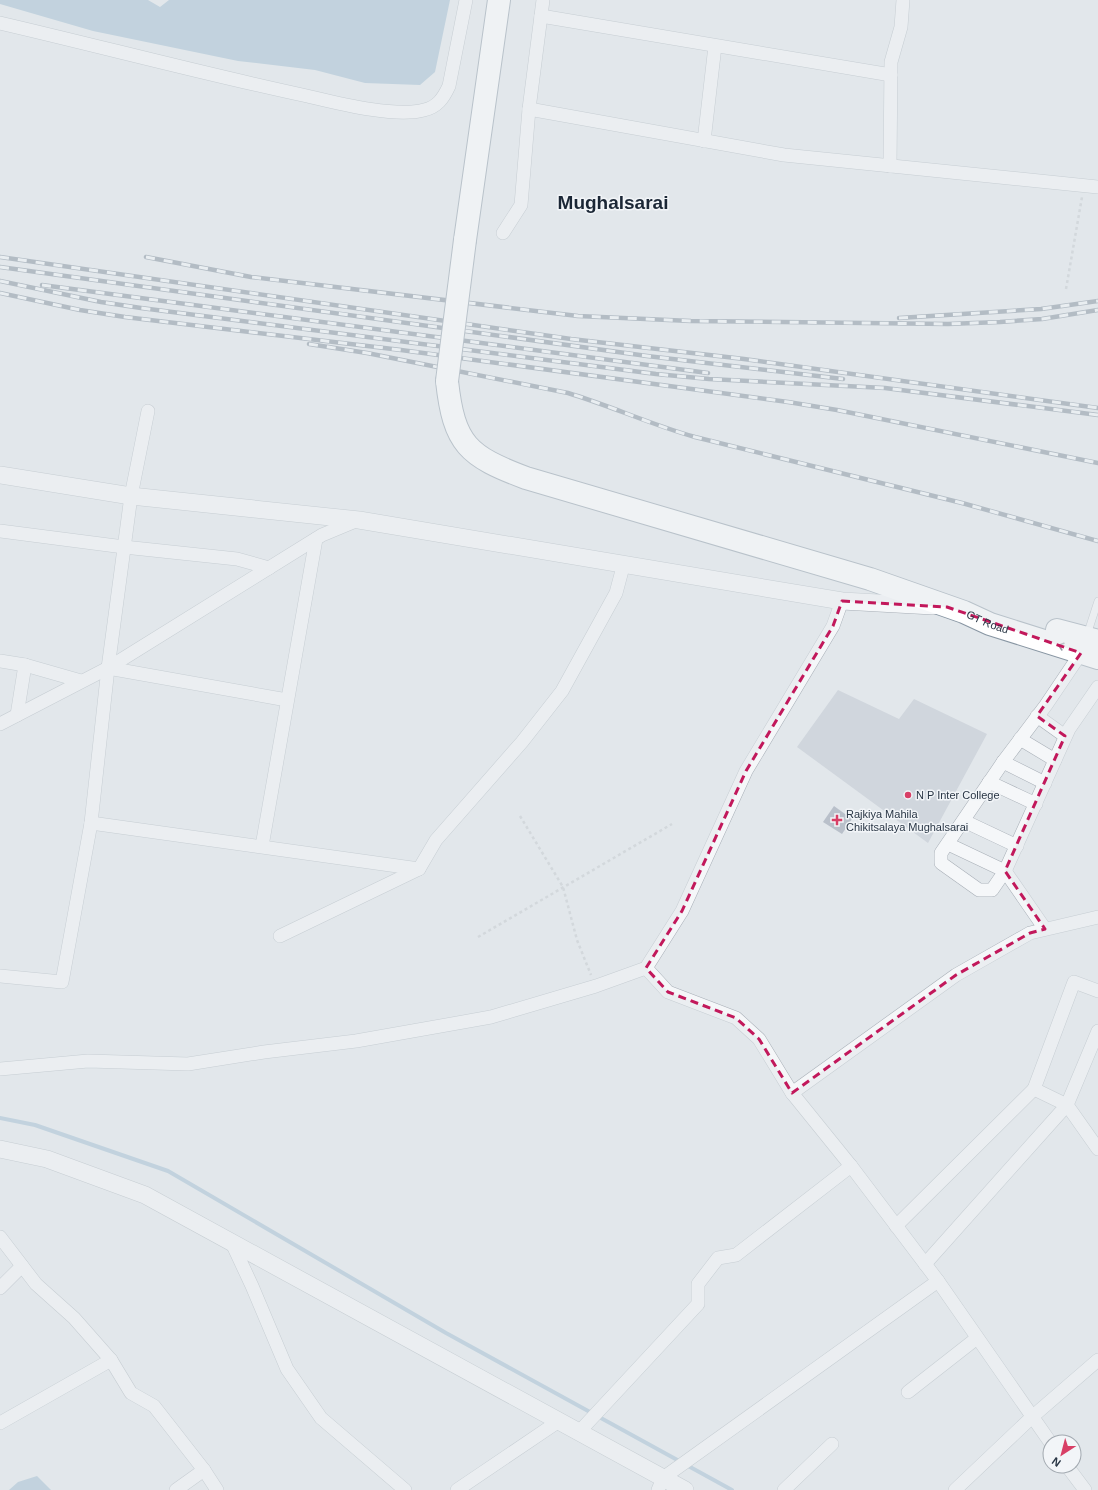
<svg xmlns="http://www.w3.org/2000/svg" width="1098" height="1490" font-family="Arial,sans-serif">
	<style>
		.built { fill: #d0d6dd }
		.water { fill: #9bb9ce }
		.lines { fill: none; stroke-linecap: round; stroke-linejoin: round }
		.stream { stroke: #9bb9ce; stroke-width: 4 }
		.building { fill: #b9c0ca }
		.service-casing { stroke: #a7aeb6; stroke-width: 8 }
		.minor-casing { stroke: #a7aeb6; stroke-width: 14 }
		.tertiary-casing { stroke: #a7aeb6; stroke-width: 18 }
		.trunk-casing { stroke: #8896a3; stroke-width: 24 }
		.path { stroke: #c0c5ca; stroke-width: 2.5; stroke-dasharray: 3 3; stroke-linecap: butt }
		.service { stroke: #f5f7f9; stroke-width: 7 }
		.minor { stroke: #f5f7f9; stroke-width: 13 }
		.tertiary { stroke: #f5f7f9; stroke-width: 17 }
		.trunk { stroke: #fff; stroke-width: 22 }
		.rail-casing { stroke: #7a8896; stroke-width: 4.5 }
		.rail { stroke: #f2f5f8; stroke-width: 3; stroke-dasharray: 9; stroke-linecap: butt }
		.trunk-bridge-casing { stroke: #8896a3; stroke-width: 24; stroke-linecap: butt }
		.trunk-bridge { stroke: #fff; stroke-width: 22 }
		.oneway { stroke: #949aa2 }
		.marked { fill: none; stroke: #c2185b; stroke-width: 3; stroke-dasharray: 8 5; stroke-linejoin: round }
		.poi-dot { fill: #d83f66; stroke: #f2f5f8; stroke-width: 1.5 }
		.labels { text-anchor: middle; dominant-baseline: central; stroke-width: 3; stroke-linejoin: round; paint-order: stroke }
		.street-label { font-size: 11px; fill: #293645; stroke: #f2f5f8 }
		.poi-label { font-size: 11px; fill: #293645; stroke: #f2f5f8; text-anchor: start }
		.town-label { font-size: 19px; font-weight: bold; fill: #1b2736; stroke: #f2f5f8 }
	</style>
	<rect width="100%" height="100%" fill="#e2e7eb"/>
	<path class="built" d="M838,690L899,719L914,699L987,734L928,843L797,747Z"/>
	<g class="water">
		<path d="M0,0H148L160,7L169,0H450L435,72L420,85L365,83L315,70L238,61L93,31L0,4Z"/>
		<path d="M37,1476L51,1490H9L18,1482Z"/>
	</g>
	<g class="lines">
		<path class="stream" d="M0,1118L35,1125L168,1171L446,1333L732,1490"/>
	</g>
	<path class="building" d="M834,806L852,819L842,834L823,822Z"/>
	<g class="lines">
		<defs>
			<path id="service" d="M1087,635L1098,601"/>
			<g id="minor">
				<path d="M541,16L891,75"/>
				<path d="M0,23C103,47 204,74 307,96C337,103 395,118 424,110C437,107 443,99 449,86L466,0"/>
				<path d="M529,109L784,155L1098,187"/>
				<path d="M704,141L715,46"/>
				<path d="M890,166L891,62L901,27L903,0"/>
				<path d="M503,233L521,205L529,109L543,0"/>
				<path d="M0,531L124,547L237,559L269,568"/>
				<path d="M1081,653L1046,705L1003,762L941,853V863L979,890H992L1005,871L1069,729L1098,687"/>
				<path d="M0,661L25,665L17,715"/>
				<path d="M25,665L81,681"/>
				<path d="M108,668L287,700"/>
				<path d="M1037,716L1065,736"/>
				<path d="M0,724L108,668L322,535L358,520"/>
				<path d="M1020,739L1055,760"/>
				<path d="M1003,762L1045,783"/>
				<path d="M989,782L1036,804"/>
				<path d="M964,821L1017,846"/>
				<path d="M91,823L419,869"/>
				<path d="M948,844L1005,871L1045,929"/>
				<path d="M262,846L316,539"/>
				<path d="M280,936L419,869L436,840L522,742L562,691L616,593L624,563"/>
				<path d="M646,968L668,992L736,1018L759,1039L792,1093"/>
				<path d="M0,976L62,982L91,823L108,668L131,496L148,411"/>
				<path d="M1098,1031L1067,1105L1098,1149"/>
				<path d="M0,1069L88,1061L188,1064L264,1052L356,1041L491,1017L596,986L646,968L682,911L746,771L833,626L842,601"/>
				<path d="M896,1226L1034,1089"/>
				<path d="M0,1237L36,1284L74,1318L111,1360L131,1393L154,1406L204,1470L217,1490"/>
				<path d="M231,1241L252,1286L287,1369L321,1418L405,1490"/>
				<path d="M925,1264L1067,1105L1034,1089L1074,982L1098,991"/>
				<path d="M0,1288L22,1266"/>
				<path d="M908,1392L977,1338"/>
				<path d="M0,1423L111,1360"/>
				<path d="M579,1432L698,1304V1284L718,1258L736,1255L851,1166"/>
				<path d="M1050,1442L938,1281L851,1166L792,1093L956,975L1030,933L1098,917"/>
				<path d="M1067,1466L1085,1490"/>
				<path d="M176,1490L204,1470"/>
				<path d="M457,1490L559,1421"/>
				<path d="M658,1490L663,1478L938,1281"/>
				<path d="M784,1490L832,1444"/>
				<path d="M955,1490L1032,1417L1098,1360"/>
			</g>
			<g id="tertiary">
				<path d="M0,475L131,496L359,520L842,601L933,606"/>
				<path d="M0,1149L47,1159L145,1195L685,1490"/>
			</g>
			<g id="trunk">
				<path d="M465,240L499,0"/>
				<path id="s1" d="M447,381C454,445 468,456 526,478L870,579L964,612L990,624L1098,658"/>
				<path d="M1057,630L1098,641"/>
			</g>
		</defs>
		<use href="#service" class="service-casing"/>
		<use href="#minor" class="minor-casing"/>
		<use href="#tertiary" class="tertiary-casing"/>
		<use href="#trunk" class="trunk-casing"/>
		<g class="path">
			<path d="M1066,289L1082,197"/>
			<path d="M520,816L563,887L577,940L591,975"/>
			<path d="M478,937L672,824"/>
		</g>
		<use href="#service" class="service"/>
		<use href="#minor" class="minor"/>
		<use href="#tertiary" class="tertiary"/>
		<use href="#trunk" class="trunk"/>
		<defs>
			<g id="rail">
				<path d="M0,257L571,339L744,359L1098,408"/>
				<path d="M146,257L251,277L578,316L691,321L948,324L1000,322L1042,319L1098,310"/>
				<path d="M0,267L647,356L843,379"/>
				<path d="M0,281L101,302L141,308L656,374L709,379L885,388L1098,415"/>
				<path d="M42,285L708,373"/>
				<path d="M0,293L80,310L125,317L401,350L788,402L837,410L1098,463"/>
				<path d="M899,318L1041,309L1098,301"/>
				<path d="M309,344L367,353L568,393C611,406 652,425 695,437L962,503L1098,541"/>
			</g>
		</defs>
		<use href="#rail" class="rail-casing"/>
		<use href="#rail" class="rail"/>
		<defs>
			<path id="trunk-bridge" d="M447,381L465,240"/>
		</defs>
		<use href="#trunk-bridge" class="trunk-bridge-casing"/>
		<use href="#trunk-bridge" class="trunk-bridge"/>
	</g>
	<defs><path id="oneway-chevron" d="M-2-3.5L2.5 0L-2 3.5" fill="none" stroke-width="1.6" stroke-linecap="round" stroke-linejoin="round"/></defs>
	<use class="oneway" href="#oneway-chevron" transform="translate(1061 646) rotate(-163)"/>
	<path d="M0 0H1098V1490H0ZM842,601L947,607L1081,653L1037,716L1065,736L1005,871L1045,929L1030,933L956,975L792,1093L759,1039L736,1018L668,992L646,968L682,911L746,771L833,626Z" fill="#e2e7eb" fill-opacity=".55" fill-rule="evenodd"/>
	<path class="marked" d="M842,601L947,607L1081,653L1037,716L1065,736L1005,871L1045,929L1030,933L956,975L792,1093L759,1039L736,1018L668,992L646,968L682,911L746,771L833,626Z"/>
	<g class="poi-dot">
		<circle cx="908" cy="795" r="4"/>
		<path d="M835 814h4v4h4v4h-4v4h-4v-4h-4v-4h4z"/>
	</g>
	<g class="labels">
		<g class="street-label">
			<text stroke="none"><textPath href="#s1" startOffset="620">GT Road</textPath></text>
		</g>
		<g class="poi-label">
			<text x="916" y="795">N P Inter College</text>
			<text x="846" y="814">Rajkiya Mahila<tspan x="846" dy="13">Chikitsalaya Mughalsarai</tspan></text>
		</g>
		<g class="town-label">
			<text x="613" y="202">Mughalsarai</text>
		</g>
	</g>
	<g transform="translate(1062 1454) rotate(216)"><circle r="19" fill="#f2f5f8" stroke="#a2a9b0"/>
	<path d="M0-3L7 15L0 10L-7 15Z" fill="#d83f66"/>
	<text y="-6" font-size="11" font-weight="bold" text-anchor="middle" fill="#293645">N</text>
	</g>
</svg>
